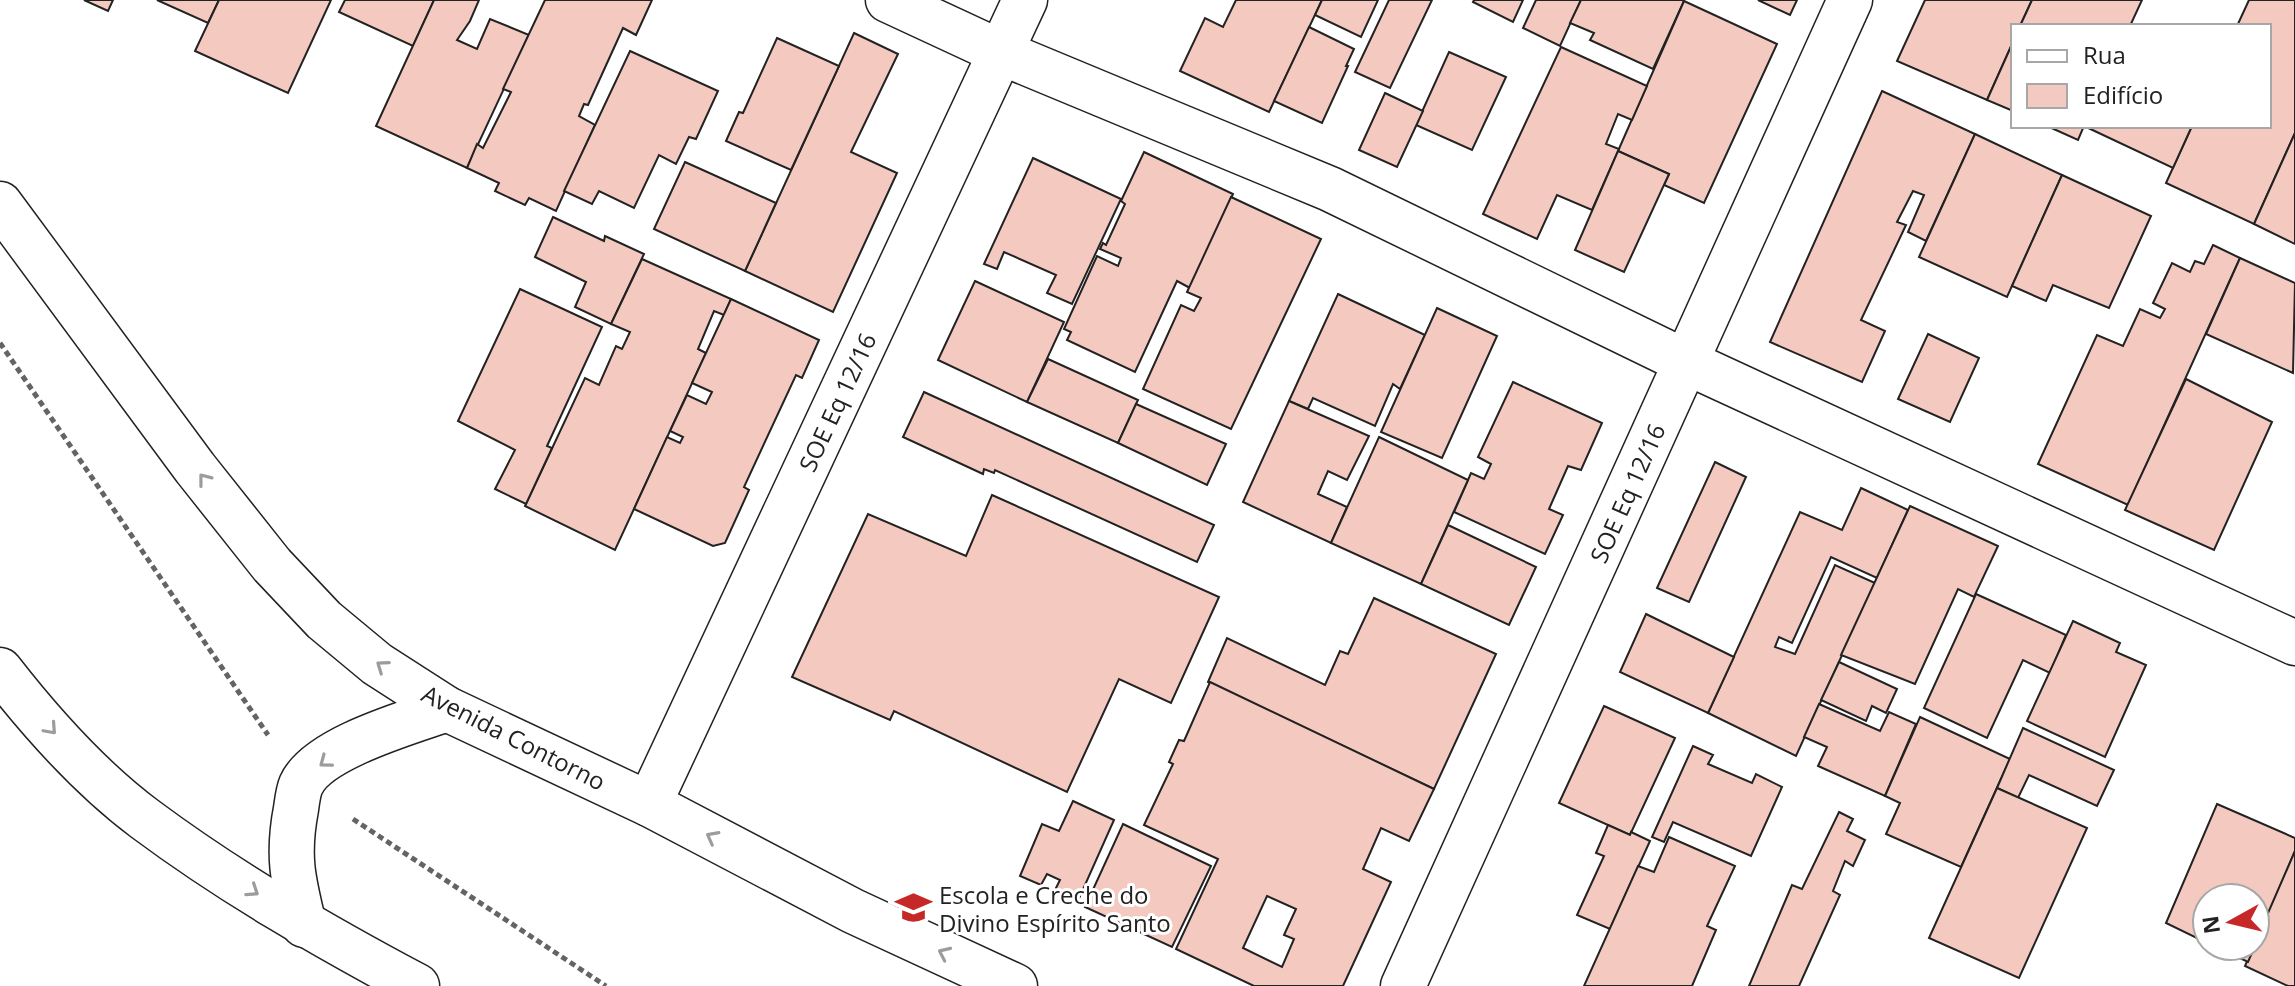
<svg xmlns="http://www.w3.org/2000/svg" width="2295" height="986" font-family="'Open Sans',sans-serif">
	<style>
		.building { fill: #f3c9c0; stroke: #222; stroke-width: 2; fill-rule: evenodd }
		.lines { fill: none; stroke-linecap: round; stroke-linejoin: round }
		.minor-casing { stroke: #222; stroke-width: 47 }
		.major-casing { stroke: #222; stroke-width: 47 }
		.path { stroke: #646464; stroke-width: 5; stroke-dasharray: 6 4; stroke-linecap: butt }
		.minor { stroke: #fff; stroke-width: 44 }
		.major { stroke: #fff; stroke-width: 44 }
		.oneway { stroke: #9c9c9c }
		.labels { text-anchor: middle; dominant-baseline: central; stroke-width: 6; stroke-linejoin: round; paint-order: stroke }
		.street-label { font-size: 24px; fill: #222; stroke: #fff }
		.poi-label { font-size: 24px; fill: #222; stroke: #fff; text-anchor: start }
	</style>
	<rect width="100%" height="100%" fill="#fff"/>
	<g class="building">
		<path d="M84,0H113L108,11Z"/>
		<path d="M157,0H219L208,23Z"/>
		<path d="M219,0H331L288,93L195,51Z"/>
		<path d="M345,0H434L413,46L339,12Z"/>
		<path d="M434,0H479L470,21L457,40L477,49L490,19L529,35L467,168L376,126Z"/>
		<path d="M545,0H652L636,35L623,28L588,105L584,104L579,116L595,125L556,211L529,198L525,205L495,191L499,183L467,168L477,144L483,148L511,92L503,89Z"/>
		<path d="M1236,0H1322L1269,112L1180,71L1205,18L1223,27Z"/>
		<path d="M1322,0H1378L1361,37L1315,15Z"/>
		<path d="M1389,0H1432L1390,88L1355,72Z"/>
		<path d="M1474,0H1523L1513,22L1473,2Z"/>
		<path d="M1536,0H1581L1560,46L1523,28Z"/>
		<path d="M1581,0H1682L1684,1L1653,69L1590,40L1594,33L1570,23Z"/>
		<path d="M1758,0H1797L1790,15Z"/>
		<path d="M1925,0H2032L2020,26H2013V42L1987,100L1897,61Z"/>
		<path d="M2032,0H2142L2130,26H2020Z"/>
		<path d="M2249,0H2295V133L2254,224L2166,183L2192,126H2269V26H2237Z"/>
		<path d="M1684,1L1777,44L1704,203L1664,185L1669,174L1618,151Z"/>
		<path d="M1309,27L1354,49L1346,66H1348L1322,123L1274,101Z"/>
		<path d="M854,33L898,54L851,152L897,173L833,312L745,271Z"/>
		<path d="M777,38L839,66L791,170L726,141L739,112L743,113Z"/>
		<path d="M2013,42V111L1987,100Z"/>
		<path d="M1561,47L1647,86L1632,120L1618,114L1606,144L1619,149L1592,210L1557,195L1537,239L1483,214Z"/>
		<path d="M630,51L718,91L696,139L689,137L676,164L659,155L634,208L599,191L592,204L564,191Z"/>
		<path d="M1449,52L1506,77L1472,150L1416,125Z"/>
		<path d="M1882,91L1975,134L1926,241L1908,232L1924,195L1913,191L1897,222L1906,225L1861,320L1885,331L1862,382L1770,342Z"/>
		<path d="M1385,93L1423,111L1397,167L1359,150Z"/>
		<path d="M2047,126H2084L2078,140Z"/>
		<path d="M2084,126H2192L2173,168Z"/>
		<path d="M2295,133V244L2254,224Z"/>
		<path d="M1975,134L2062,175L2007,297L1919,257Z"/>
		<path d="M1618,151L1669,174L1624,272L1575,250Z"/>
		<path d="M1144,152L1233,194L1190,288L1177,281L1135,372L1067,340L1071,332L1064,329L1097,256L1118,266L1121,258L1100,249L1103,243L1106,245L1125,204L1121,201Z"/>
		<path d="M1033,158L1121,199L1072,304L1047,293L1056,275L1004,252L997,269L984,264Z"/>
		<path d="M685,162L776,203L745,271L654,229Z"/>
		<path d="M2062,175L2151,216L2109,308L2053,285L2046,301L2012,286Z"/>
		<path d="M1231,197L1321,239L1231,429L1143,389L1181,305L1194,311L1201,298L1187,292Z"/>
		<path d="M553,217L604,241L605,236L644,254L611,324L575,307L586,282L535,257Z"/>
		<path d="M2213,245L2240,258L2128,505L2038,464L2097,335L2123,346L2140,309L2160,318L2165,309L2153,303L2172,263L2190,272L2195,261L2204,264Z"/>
		<path d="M2240,258L2295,283L2293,373L2206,334Z"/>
		<path d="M642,259L731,299L724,315L714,311L698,349L706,353L615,550L525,506L585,378L599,385L616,346L622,349L630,332L611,324Z"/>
		<path d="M975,281L1064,322L1027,402L938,360Z"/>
		<path d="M520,289L602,327L547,446L552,448L526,504L495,489L515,450L458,421Z"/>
		<path d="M1338,294L1425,335L1400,389L1393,384L1375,426L1313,398L1308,409L1289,401Z"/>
		<path d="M731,299L819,340L802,378L796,375L744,487L749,490L725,543L713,546L634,509L667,437L680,443L683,437L670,431L687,395L706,404L712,392L692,383Z"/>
		<path d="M1437,308L1497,336L1442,458L1381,432Z"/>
		<path d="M1928,334L1979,358L1950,422L1898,399Z"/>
		<path d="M1048,359L1138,400L1118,443L1027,402Z"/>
		<path d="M2186,379L2272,422L2214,550L2125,510Z"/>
		<path d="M1513,382L1602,423L1581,470L1568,466L1549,509L1563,515L1545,554L1454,512L1471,473L1484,479L1491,464L1478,457Z"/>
		<path d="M924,392L1214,525L1197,562L995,470L994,473L984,469L983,474L903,437Z"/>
		<path d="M1289,401L1369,436L1347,480L1328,471L1318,494L1347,507L1331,543L1243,502Z"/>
		<path d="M1136,404L1226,444L1207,485L1118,443Z"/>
		<path d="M1379,437L1468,480L1421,584L1331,543Z"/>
		<path d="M1715,462L1746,477L1689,602L1657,588Z"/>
		<path d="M1861,488L1908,510L1877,578L1831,557L1792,643L1779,637L1775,647L1795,654L1835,565L1875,583L1796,756L1708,713L1800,512L1842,530Z"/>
		<path d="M992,495L1219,597L1171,703L1119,679L1067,792L894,711L890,720L792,677L868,514L966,556Z"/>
		<path d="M1910,506L1998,546L1974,597L1958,589L1915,684L1841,655Z"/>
		<path d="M1448,525L1536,567L1509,625L1421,584Z"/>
		<path d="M1976,594L2066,635L2050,673L2023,660L1987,738L1924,708Z"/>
		<path d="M1374,598L1496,654L1434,789L1208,682L1227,638L1325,685L1340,651L1348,654Z"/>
		<path d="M1646,614L1734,657L1708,713L1620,672Z"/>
		<path d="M2073,621L2120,643L2116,652L2146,665L2105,757L2027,721Z"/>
		<path d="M1839,662L1897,689L1886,713L1872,706L1866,721L1821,700Z"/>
		<path d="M1210,682L1434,789L1409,841L1381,828L1363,869L1391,882L1343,986H1254L1176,949L1218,859L1144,825L1173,764L1169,762L1179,740L1184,741ZM1267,896L1296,909L1284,935L1294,939L1282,967L1243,948Z"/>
		<path d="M1819,704L1880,731L1889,712L1916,724L1885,796L1818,766L1827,747L1804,737Z"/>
		<path d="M1604,706L1675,738L1630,835L1559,803Z"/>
		<path d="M1920,717L2010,759L1961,867L1886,834L1900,803L1885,796Z"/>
		<path d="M2023,728L2114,770L2097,806L2029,775L2018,798L1997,788Z"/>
		<path d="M1693,746L1713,755L1708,764L1752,783L1756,774L1782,787L1751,856L1673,822L1664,842L1652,837Z"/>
		<path d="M1997,788L2087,828L2019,978L1929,938Z"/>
		<path d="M1073,801L1114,820L1077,903L1054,892L1060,880L1047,874L1041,885L1020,876L1042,824L1059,831Z"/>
		<path d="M2217,804L2295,838V851L2255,945V898H2207V943L2166,923Z"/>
		<path d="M1839,812L1853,819L1847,831L1865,840L1853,866L1845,861L1833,891L1840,895L1799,986H1749L1792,885L1802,889Z"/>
		<path d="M1123,824L1211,866L1172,947L1085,907Z"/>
		<path d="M1608,825L1630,835L1631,832L1650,841L1610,929L1577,915L1604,856L1596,853Z"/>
		<path d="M1669,837L1735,866L1707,926L1716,930L1692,986H1584L1638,866L1654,872Z"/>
		<path d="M2295,851V986H2288L2245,966Z"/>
		<path d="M2214,946H2255L2248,962Z"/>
	</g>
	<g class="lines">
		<defs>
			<g id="minor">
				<path d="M888,0L1000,52L1330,189L1686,362L2295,643"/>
				<path d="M649,804L1025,0"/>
				<path d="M1403,986L1850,0"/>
			</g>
			<g id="major">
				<path d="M0,204L195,468L272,565L324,620L377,664L447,709L649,804L853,911L1015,986"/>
				<path d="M0,670C42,724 90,778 145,819C231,883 323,936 417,986"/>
				<path d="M304,925C293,880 287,856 296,809C297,802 298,792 301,785C317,748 410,722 447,709"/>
			</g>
		</defs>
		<use href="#minor" class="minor-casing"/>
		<use href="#major" class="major-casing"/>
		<g class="path">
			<path d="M0,343L268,735"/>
			<path d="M353,819L606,986"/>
		</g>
		<use href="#minor" class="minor"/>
		<use href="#major" class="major"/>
	</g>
	<defs><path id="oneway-chevron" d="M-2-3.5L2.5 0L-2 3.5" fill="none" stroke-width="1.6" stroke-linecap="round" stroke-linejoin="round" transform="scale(2)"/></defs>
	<g class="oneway">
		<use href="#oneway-chevron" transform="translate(204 479) rotate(-128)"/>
		<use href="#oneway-chevron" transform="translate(382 666) rotate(-145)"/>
		<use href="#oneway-chevron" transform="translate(51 729) rotate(48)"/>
		<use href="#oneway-chevron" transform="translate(325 762) rotate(143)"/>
		<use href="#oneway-chevron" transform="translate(712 837) rotate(-152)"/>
		<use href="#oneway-chevron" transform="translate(253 891) rotate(34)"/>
		<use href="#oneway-chevron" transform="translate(944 953) rotate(-155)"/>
	</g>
	<defs>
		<symbol id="school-bare" viewBox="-9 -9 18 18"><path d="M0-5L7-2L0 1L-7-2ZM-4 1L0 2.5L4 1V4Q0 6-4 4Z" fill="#c62828" stroke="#fff" stroke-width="2.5" paint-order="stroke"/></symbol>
	</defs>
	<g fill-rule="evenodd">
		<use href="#school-bare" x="888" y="882" width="51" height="51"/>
	</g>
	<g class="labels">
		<g class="street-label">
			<text transform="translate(837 402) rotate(-65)">SOE Eq 12/16</text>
			<text transform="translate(1627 493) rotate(-66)">SOE Eq 12/16</text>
			<text transform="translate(514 737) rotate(27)">Avenida Contorno</text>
		</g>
		<g class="poi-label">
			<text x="939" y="894">Escola e Creche do<tspan x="939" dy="28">Divino Espírito Santo</tspan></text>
		</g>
	</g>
	<rect x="2011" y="24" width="260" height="104" fill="#ffffff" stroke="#a7a7a7" stroke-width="2"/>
	<rect x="2027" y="50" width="40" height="12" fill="#ffffff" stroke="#a7a7a7" stroke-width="2"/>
	<text x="2083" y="64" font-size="24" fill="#222222">Rua</text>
	<rect x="2027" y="84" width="40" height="24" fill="#f3c9c0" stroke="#a7a7a7" stroke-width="2"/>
	<text x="2083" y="104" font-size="24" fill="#222222">Edifício</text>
	<g transform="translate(2231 922) rotate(262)"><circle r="38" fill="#ffffff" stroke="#a7a7a7" stroke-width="2"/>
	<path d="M0-6L14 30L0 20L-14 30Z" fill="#c62828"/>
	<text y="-12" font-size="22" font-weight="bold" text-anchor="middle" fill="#222222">N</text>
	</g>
</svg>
